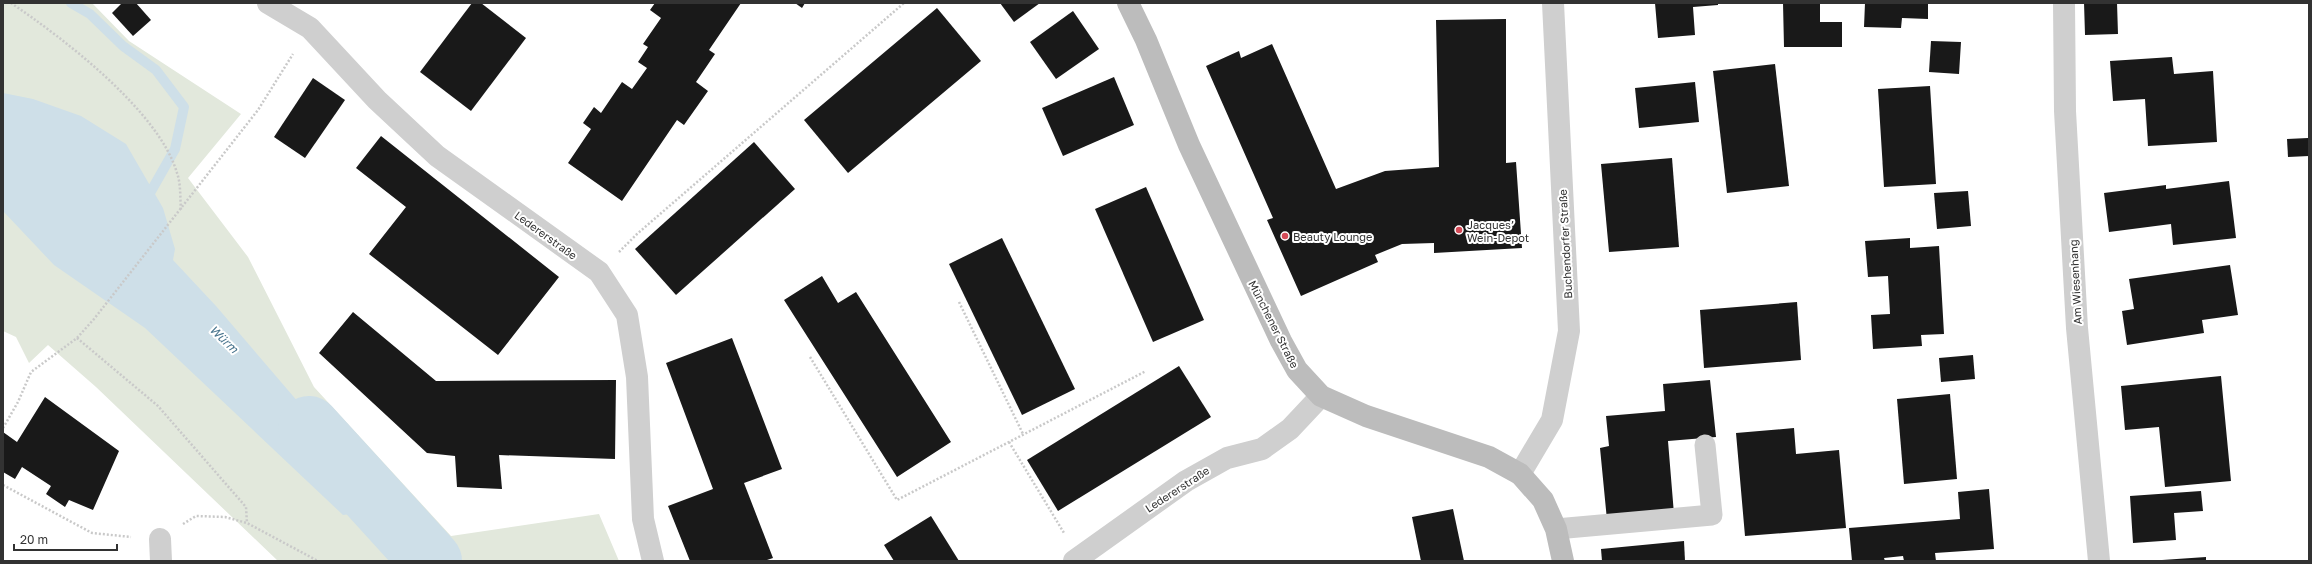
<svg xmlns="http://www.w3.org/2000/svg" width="2312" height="564" font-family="'Golos Text',sans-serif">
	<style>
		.green { fill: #e2e8dc }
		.water { fill: #cedfe8 }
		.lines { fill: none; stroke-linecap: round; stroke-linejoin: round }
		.stream { stroke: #cedfe8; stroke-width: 10 }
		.river { stroke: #cedfe8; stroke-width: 62 }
		.building { fill: #191919 }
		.path { stroke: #c9c9c9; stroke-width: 2.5; stroke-dasharray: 2 2; stroke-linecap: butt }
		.service { stroke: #cfcfcf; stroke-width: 21 }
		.minor { stroke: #cfcfcf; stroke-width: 22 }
		.secondary { stroke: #bcbcbc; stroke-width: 22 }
		.poi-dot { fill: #d44a57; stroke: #fff; stroke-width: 1.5 }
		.labels { text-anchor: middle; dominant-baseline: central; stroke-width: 4; stroke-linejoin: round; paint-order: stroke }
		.poi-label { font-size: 11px; fill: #323232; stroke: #fff; text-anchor: start }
		.street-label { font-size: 11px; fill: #323232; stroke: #fff }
		.water-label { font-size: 12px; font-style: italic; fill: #48748d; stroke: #fff }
	</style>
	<rect width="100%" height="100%" fill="#fff"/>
	<path class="green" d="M3,3H92L129,41L241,114L188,178L248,257L314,387L451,536L599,514L619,561H278L96,387L48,345L29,363L16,337L3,331Z"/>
	<path class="water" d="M3,93L33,99L81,116L126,144L163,208L175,249L173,260L216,306L359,473L367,490L379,503L357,513L343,515L145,328L54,265L3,211Z"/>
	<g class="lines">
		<path class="stream" d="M71,3L90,14L123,46L156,70L184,107L175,149L146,200"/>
		<path class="river" d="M309,427L431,561"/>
	</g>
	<g class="building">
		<path d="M122,3H136L151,20L133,36L112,13Z"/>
		<path d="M472,3H481L526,38L471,111L420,72Z"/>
		<path d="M655,3H741L709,50L715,54L696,82L708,91L684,125L677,120L622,201L568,163L591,129L583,123L594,107L601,113L622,82L632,89L647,68L638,62L648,47L643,44L661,18L650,10Z"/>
		<path d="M795,3H805L802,8Z"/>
		<path d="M1000,3H1040L1014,22Z"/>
		<path d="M1655,3H1718V5L1693,7L1695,35L1658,38Z"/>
		<path d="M1783,3H1820V22H1842V47H1784Z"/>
		<path d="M1865,3H1928V19L1902,18L1901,28L1864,27Z"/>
		<path d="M2084,3H2117L2118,34L2085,35Z"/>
		<path d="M937,8L981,61L848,173L804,120Z"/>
		<path d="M1073,11L1099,49L1056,79L1030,42Z"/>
		<path d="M1506,19V163L1516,162L1522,248L1434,253V243L1402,244L1375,255L1378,262L1301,296L1267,220L1273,218L1206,66L1239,51L1241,58L1272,44L1336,189L1385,171L1439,167L1436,20Z"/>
		<path d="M1931,41L1961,42L1959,74L1929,72Z"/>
		<path d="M2172,57L2174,74L2213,71L2217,142L2148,146L2145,99L2113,101L2110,61Z"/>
		<path d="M1775,64L1789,186L1727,193L1713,71Z"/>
		<path d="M1114,77L1134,125L1063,156L1042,108Z"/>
		<path d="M313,78L345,100L305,158L274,137Z"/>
		<path d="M1695,82L1699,122L1639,128L1635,88Z"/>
		<path d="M1930,86L1936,184L1884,187L1878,89Z"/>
		<path d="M381,136L559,277L498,355L369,254L406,207L356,168Z"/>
		<path d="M2308,138L2309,156L2288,157L2287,139Z"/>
		<path d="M754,142L795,189L676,295L635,249Z"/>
		<path d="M1672,158L1679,247L1609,252L1601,164Z"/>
		<path d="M2229,181L2236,238L2173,245L2171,224L2109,232L2104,193L2166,185V189Z"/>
		<path d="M1146,187L1204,320L1153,342L1095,209Z"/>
		<path d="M1968,191L1971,226L1937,229L1934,193Z"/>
		<path d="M1002,238L1075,389L1022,415L949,264Z"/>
		<path d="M1910,238V248L1939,246L1944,334L1921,335L1922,346L1873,349L1871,315L1890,314L1888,276L1868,277L1865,241Z"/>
		<path d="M2230,265L2238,315L2202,320L2204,333L2127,345L2122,311L2134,309L2129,279Z"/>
		<path d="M822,276L838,303L856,292L951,442L897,477L784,300Z"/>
		<path d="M1797,302L1801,360L1704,368L1700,310Z"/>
		<path d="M353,312L436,381L616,380L615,459L499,455L502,489L457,487L455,456L427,453L319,353Z"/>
		<path d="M732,338L782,469L744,483L773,558L764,561H690L668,506L713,489L666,363Z"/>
		<path d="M1973,355L1975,379L1941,382L1939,358Z"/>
		<path d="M1179,366L1211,417L1058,511L1027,460Z"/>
		<path d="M2221,376L2231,481L2165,487L2159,427L2125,430L2121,386Z"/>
		<path d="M1710,380L1716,437L1668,441L1674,514L1607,520L1600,448L1609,446L1606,416L1665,411L1663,384Z"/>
		<path d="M1950,394L1957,479L1904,484L1897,399Z"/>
		<path d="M45,397L119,451L93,510L69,500L65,507L46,494L51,486L22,467L15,479L3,472V432L17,442Z"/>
		<path d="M1794,428L1796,454L1839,450L1846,528L1745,536L1736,433Z"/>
		<path d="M1989,489L1994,549L1935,553L1936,561H1904L1903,556L1884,558L1885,561H1852L1849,528L1960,519L1958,492Z"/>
		<path d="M2201,491L2203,511L2174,513L2176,540L2133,543L2130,496Z"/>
		<path d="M1453,509L1464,561H1421L1412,517Z"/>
		<path d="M931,516L959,561H894L884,545Z"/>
		<path d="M1684,541L1685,561H1602L1601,549Z"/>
		<path d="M2206,557V561H2162V560Z"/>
	</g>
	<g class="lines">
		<g class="path">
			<path d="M11,3C63,38 159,111 177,173C181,184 180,198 181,210"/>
			<path d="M619,252L637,234L904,3"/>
			<path d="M959,302L1023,434"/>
			<path d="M77,338L158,406L246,507L247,523"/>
			<path d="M810,357L897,500L1146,371"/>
			<path d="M3,428L18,402L31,372L77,338L94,319L258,110L293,54"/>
			<path d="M1009,442L1064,533"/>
			<path d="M3,485L92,533L131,537"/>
			<path d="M183,524L196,516L225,517L247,523L318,561"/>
		</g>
		<path class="service" d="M1556,529L1712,515L1705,445"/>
		<g class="minor">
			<path d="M268,3L310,28L377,100L437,156L599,272L627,315L637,377L643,519L653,561"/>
			<path d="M2064,3L2065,111L2077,328L2099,561"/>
			<path d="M1520,474L1552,420L1569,331L1553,3"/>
			<path d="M160,539L161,561"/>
			<path d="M1074,561L1186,481L1227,458L1262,449L1290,429L1321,396"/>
		</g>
		<path class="secondary" d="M1128,3L1146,40L1189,145L1281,341L1297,370L1321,396L1366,416L1489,457L1520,474L1543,500L1556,529L1563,561"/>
	</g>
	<g class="poi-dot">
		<circle cx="1459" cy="230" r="4"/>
		<circle cx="1285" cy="236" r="4"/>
	</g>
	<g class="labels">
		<g class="poi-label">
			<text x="1467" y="224">Jacques’<tspan x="1467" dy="13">Wein-Depot</tspan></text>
			<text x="1293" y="236">Beauty Lounge</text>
		</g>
		<g class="street-label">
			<text transform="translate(546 235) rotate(36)">Ledererstraße</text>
			<text transform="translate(1565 244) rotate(-93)">Buchendorfer Straße</text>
			<text transform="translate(2075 282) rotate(-93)">Am Wiesenhang</text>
			<text transform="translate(1274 324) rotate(63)">Münchener Straße</text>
			<text transform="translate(1177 489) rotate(-33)">Ledererstraße</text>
		</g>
		<g class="water-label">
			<text transform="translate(224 339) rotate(44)">Würm</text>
		</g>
	</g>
	<rect width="2312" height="564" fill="none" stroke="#323232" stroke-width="8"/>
	<path d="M14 544v6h103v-6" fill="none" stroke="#323232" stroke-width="2"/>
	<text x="20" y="544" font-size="12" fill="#323232" stroke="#ffffff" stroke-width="3" paint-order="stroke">20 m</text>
</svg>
